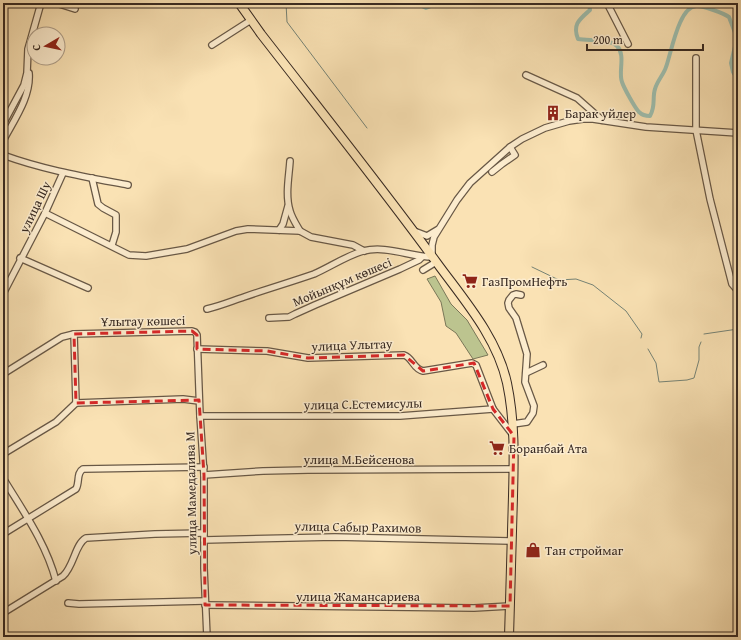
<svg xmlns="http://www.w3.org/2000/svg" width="741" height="640" font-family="'Gentium Book Plus',serif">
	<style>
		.park { fill: #bcc48f; stroke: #7a7758 }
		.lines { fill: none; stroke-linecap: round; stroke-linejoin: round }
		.stream { stroke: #758376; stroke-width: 1 }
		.canal { stroke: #9ebeae; stroke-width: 4 }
		.minor-casing { stroke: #685846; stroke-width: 8 }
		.highway-casing { stroke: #382a22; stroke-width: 10 }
		.minor { stroke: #fcecce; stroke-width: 5.5 }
		.highway { stroke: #fae2b4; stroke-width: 8 }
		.marked { fill: none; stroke: #d62828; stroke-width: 3; stroke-dasharray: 8 5; stroke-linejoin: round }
		.labels { text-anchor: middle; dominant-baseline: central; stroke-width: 3; stroke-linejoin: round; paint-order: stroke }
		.poi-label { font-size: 13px; fill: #382a22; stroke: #fcecce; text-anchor: start }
		.street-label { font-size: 13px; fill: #382a22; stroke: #fcecce }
	</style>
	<rect width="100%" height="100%" fill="#fae2b4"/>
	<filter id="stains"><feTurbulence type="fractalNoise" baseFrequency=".005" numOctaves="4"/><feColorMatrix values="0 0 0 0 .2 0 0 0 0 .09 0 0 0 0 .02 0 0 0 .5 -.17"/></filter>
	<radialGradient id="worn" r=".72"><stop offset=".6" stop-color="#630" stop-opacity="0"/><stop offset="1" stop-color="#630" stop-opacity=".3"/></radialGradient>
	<path class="park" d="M435,276L451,304L467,320L488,355L473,359L456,333L446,326L441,302L427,279Z"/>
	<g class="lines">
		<g class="stream">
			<path d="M286,3L287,22L367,128"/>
			<path d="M532,267L559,280L576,279L593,285L626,311L642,334L641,338"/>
			<path d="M704,334L738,329"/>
			<path d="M648,349L656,363L659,382L687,380L694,378L699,360V347L701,342"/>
		</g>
		<g class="canal">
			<path d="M419,3L420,5L426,8L431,6L433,3"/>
			<path d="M589,3L590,10C580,19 572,24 578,39C589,41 608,38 617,46C626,55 618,72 622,82C624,88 635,108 639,112C642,115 646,116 650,116C656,106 652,98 655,89C657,81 664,74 666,67C671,54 679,5 697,6C704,6 723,13 729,17L737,38L731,63L733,72L738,80"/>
		</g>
		<defs>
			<g id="minor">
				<path d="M56,3L75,9"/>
				<path d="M607,3L628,44"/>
				<path d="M212,45L251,20"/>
				<path d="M696,58V130L710,199L732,284L738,291"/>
				<path d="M526,75L577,98L602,120"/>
				<path d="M3,124L24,85L27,73L28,49L41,3"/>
				<path d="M3,141C14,120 31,97 29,73"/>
				<path d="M3,155C44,170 86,177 128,185"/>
				<path d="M290,161C289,177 285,195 290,211C292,218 296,224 300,231"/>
				<path d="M492,172L502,164L515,155L510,147"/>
				<path d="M92,178L98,204L103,208L116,215V232L112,245"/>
				<path d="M45,213L129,255L146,256L187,249L236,231L248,229L300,231L311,237L353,245L364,251"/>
				<path d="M279,230L283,224L288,206"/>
				<path d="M414,231L427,236L437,230"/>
				<path d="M20,258L88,288"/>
				<path d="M423,270L436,262"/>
				<path d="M3,294L45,213L63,173"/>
				<path d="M207,309C220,306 232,301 244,297C267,289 291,282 314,274C330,267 346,256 363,251C387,245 410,257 432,257V245L434,237L457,200L470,183L510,147L522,139L545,128L569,121L583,119H593L646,127L738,133"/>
				<path d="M269,318L289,317L295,314L315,305L400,269L419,260L422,257"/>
				<path d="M74,334L76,403"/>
				<path d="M197,349L267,351L308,358L404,355C413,358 413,369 423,371L472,363L476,365L493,409L513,435"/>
				<path d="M526,373L543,365"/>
				<path d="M3,374L62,337L74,334L192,331L195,332L197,335L200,416L204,475V568L207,637"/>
				<path d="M200,416H400L493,409"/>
				<path d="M513,424L527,422L533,413L534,406L525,382L527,354L516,318L509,308L508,303L509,300L513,295L516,294L521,295"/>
				<path d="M3,454L56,422L76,403L183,399L199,401"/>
				<path d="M204,475L263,471L308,470L514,469"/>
				<path d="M3,478C23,511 46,543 56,581"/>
				<path d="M3,534L76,489C80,482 76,473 83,469L204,467"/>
				<path d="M204,540L335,537L512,541"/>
				<path d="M68,603L79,604L205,601"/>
				<path d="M205,605L474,608L510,606"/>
				<path d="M3,613L63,576C74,566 75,544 86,538L155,534L204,533"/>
			</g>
			<path id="highway" d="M239,3L261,34C320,110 380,185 437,263C464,300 497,337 507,383C515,421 514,458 513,496C512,543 510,590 509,637"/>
		</defs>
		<use href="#minor" class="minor-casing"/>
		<use href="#highway" class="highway-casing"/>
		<use href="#minor" class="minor"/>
		<use href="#highway" class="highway"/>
	</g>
	<path class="marked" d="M192,331L197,335V349L267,351L308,358L404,355L423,371L474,363L493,409L514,436L510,606L205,605L204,475L199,400L76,403L74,334Z"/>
	<defs>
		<symbol id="building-bare" viewBox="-9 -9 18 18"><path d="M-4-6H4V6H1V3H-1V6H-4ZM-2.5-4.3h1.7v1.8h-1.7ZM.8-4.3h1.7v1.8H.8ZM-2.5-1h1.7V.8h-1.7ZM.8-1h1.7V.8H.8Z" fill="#8f2418" stroke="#fcecce" stroke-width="2.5" paint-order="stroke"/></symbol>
		<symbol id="supermarket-bare" viewBox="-9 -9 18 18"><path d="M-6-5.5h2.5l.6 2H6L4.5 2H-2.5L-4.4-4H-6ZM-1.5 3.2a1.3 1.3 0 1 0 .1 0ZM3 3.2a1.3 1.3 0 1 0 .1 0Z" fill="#8f2418" stroke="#fcecce" stroke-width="2.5" paint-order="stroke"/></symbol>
		<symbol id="shop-bare" viewBox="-9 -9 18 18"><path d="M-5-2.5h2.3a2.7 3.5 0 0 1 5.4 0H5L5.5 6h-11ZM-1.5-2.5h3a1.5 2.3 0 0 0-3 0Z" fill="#8f2418" stroke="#fcecce" stroke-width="2.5" paint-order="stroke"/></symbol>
	</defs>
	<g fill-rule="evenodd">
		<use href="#building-bare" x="542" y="102" width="22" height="22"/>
		<use href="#supermarket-bare" x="459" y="270" width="22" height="22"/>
		<use href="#supermarket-bare" x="486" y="437" width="22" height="22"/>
		<use href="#shop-bare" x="522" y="539" width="22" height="22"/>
	</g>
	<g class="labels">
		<g class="poi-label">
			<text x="565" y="113">Барак уйлер</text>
			<text x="482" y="281">ГазПромНефть</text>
			<text x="509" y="448">Боранбай Ата</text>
			<text x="545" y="550">Тан строймаг</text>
		</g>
		<g class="street-label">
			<text transform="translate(35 207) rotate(-64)">улица Шу</text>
			<text transform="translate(342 282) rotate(-23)">Мойынқұм көшесі</text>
			<text transform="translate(143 321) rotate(-1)">Ұлытау көшесі</text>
			<text transform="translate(352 345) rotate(-2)">улица Улытау</text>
			<text transform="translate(363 404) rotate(-1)">улица С.Естемисулы</text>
			<text x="359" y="459">улица М.Бейсенова</text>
			<text transform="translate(191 493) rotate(-91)">улица Мамедалива М</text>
			<text transform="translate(358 527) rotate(1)">улица Сабыр Рахимов</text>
			<text x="358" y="596">улица Жамансариева</text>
		</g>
	</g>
	<rect width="741" height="640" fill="none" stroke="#fae2b4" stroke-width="16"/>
	<rect x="4" y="4" width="733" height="632" fill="none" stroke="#382a22" stroke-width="2"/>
	<rect x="8" y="8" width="725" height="624" fill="none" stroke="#382a22"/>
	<g transform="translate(46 46) rotate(261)"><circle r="19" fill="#fcecce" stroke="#ae9e89"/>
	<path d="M0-3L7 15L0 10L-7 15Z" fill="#8f2418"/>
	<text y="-6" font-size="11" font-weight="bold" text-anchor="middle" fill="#382a22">С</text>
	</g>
	<path d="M587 44v6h116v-6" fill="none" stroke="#382a22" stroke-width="2"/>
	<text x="593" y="44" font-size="12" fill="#382a22" stroke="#fcecce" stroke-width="3" paint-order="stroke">200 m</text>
	<rect width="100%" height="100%" filter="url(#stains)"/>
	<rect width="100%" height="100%" fill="url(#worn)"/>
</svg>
